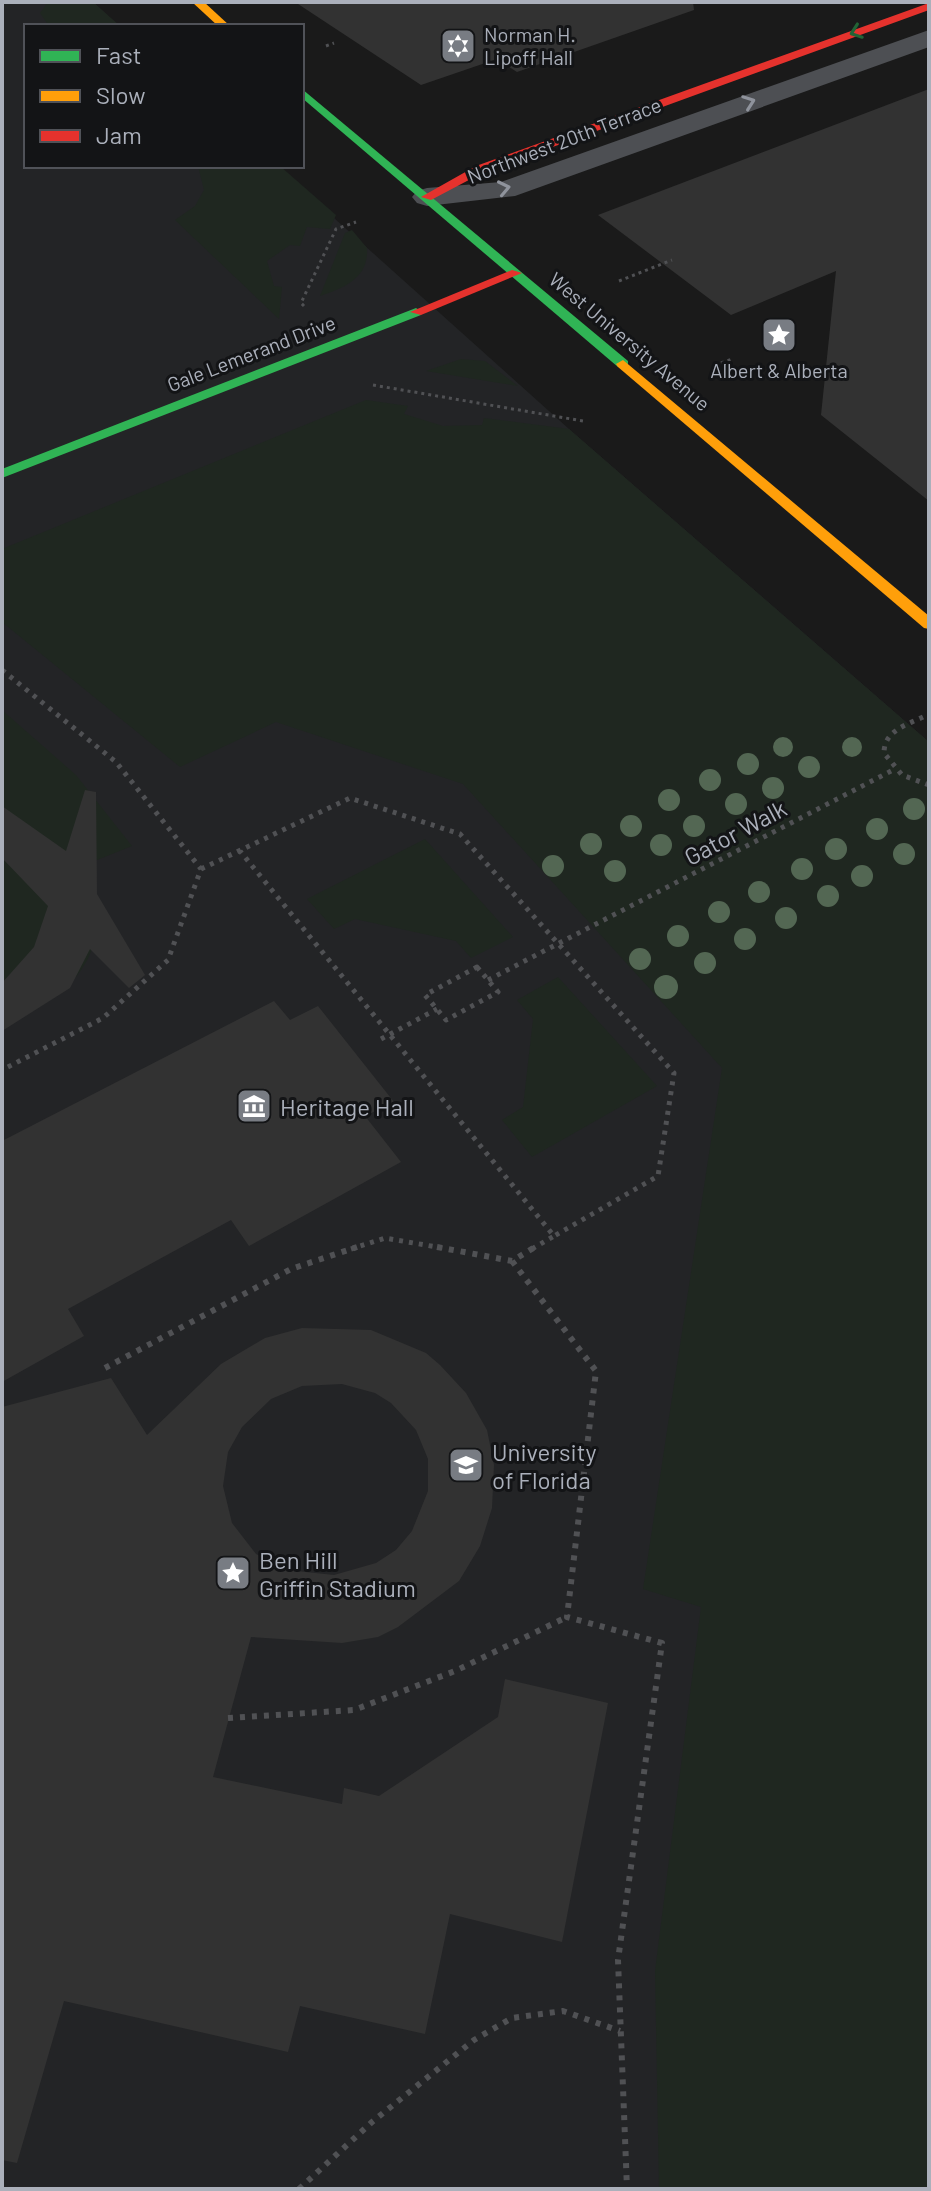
<svg xmlns="http://www.w3.org/2000/svg" width="931" height="2191" font-family="Barlow,sans-serif">
	<style>
		.built { fill: #232426 }
		.green { fill: #1f2720 }
		.building { fill: #323232; fill-rule: evenodd }
		.lines { fill: none; stroke-linecap: round; stroke-linejoin: round }
		.path-far2 { stroke: #505154; stroke-width: 3; stroke-dasharray: 3 4; stroke-linecap: butt }
		.path-far1 { stroke: #505154; stroke-width: 5; stroke-dasharray: 4 6; stroke-linecap: butt }
		.path { stroke: #505154; stroke-width: 6; stroke-dasharray: 5 7; stroke-linecap: butt }
		.street { fill: #4d4f53; fill-rule: evenodd }
		.fast { fill: #30b455; fill-rule: evenodd }
		.slow { fill: #ff9f0a; fill-rule: evenodd }
		.jam { fill: #e5322d; fill-rule: evenodd }
		.tree { fill: #536753 }
		.oneway { stroke: #226436 }
		.oneway2 { stroke: #8f939c }
		.labels { text-anchor: middle; dominant-baseline: central; stroke-width: 6; stroke-linejoin: round; paint-order: stroke }
		.far-poi-label { font-size: 20px; fill: #abb0bb; stroke: #131416; text-anchor: start }
		.far-street-label { font-size: 20px; fill: #abb0bb; stroke: #131416 }
		.street-label { font-size: 24px; fill: #abb0bb; stroke: #131416 }
		.poi-label { font-size: 24px; fill: #abb0bb; stroke: #131416; text-anchor: start }
	</style>
	<rect width="100%" height="100%" fill="#1a1a1a"/>
	<path class="built" d="M2,2H93L119,26H26V166H276L569,429L929,742V2189H2Z"/>
	<g class="green">
		<path d="M48,2H93L120,26H49L40,13Z"/>
		<path d="M198,166H280L336,215L330,229L307,227L300,246L290,245L267,261L274,286L282,287L279,319L175,220L195,206L204,190Z"/>
		<path d="M352,230L367,248C369,278 344,288 320,296L345,233Z"/>
		<path d="M461,359L485,361L518,386L426,371Z"/>
		<path d="M366,400L408,406L404,414L443,426L482,425L484,418L569,429L929,742V2189H659L655,1971L701,1607L643,1589L722,1068L463,784L276,722L180,767L2,622V549Z"/>
		<path d="M2,710L76,775L132,846L97,860L93,857C93,884 97,913 94,939C88,982 38,1011 2,1026Z"/>
		<path d="M425,839L513,937L471,958L456,941L355,919L334,929L307,899Z"/>
		<path d="M558,977L657,1086L532,1157L502,1120L523,1107L533,1019L517,1000Z"/>
	</g>
	<g class="building">
		<path d="M295,2H693L694,10L517,72L497,59L421,85Z"/>
		<path d="M929,89V501L821,415L836,271L731,315L598,215Z"/>
		<path d="M85,790L96,792L97,894L145,975L129,988L90,949L70,988L2,1031V983L34,947L48,906L2,858V806L66,851Z"/>
		<path d="M274,1001L290,1020L318,1006L394,1102L365,1116L401,1162L249,1246L231,1220L68,1309L84,1336L2,1382V1141Z"/>
		<path d="M302,1328L371,1330L426,1353L440,1365L466,1393L487,1430L494,1465L492,1508L480,1546L459,1581L398,1627L378,1637L342,1643L251,1637L213,1777L342,1804L344,1788L379,1796L498,1717L505,1679L608,1703L562,1942L450,1914L425,2034L300,2006L288,2052L64,2001L17,2163L2,2160V1407L111,1378L147,1435L221,1364L265,1338ZM342,1384L375,1393L391,1403L416,1430L428,1459V1491L412,1531L396,1550L376,1563L334,1575L287,1570L256,1554L232,1523L223,1486L228,1452L242,1427L271,1399L302,1386Z"/>
	</g>
	<g class="lines">
		<g class="path-far2">
			<path d="M326,46L334,43"/>
			<path d="M619,281L672,260"/>
			<path d="M304,306L301,303L336,229L356,222"/>
			<path d="M721,363L732,359"/>
			<path d="M373,385L583,421"/>
		</g>
		<g class="path-far1">
			<path d="M2,670L116,762L201,869L168,960L103,1018L2,1070"/>
			<path d="M923,717C906,725 884,731 884,753L902,775L929,785"/>
			<path d="M201,869L350,798L460,834L674,1073L658,1176L554,1236L240,851"/>
			<path d="M477,967L498,992L446,1020L425,995Z"/>
			<path d="M488,980L895,769"/>
			<path d="M381,1039L437,1009"/>
			<path d="M351,1249L385,1238L448,1249"/>
			<path d="M532,1249L554,1236"/>
		</g>
		<g class="path">
			<path d="M437,1247L512,1261L535,1247"/>
			<path d="M512,1261L596,1371L567,1617L662,1643L618,1960L627,2189"/>
			<path d="M105,1368L291,1269L357,1247"/>
			<path d="M228,1718L354,1710L455,1671L567,1617"/>
			<path d="M299,2189L372,2122L474,2040L512,2018L563,2011L620,2031"/>
		</g>
		<path class="street" d="M929,30V47L515,196L427,206L417,203L412,197L417,191L427,188L501,182Z"/>
		<g class="fast">
			<path d="M302,89L628,361V367H618L302,98Z"/>
			<path d="M416,308L422,312L421,315L2,478V469Z"/>
		</g>
		<g class="slow">
			<path d="M192,2H204L230,26H218Z"/>
			<path d="M623,360L929,616V629L924,628L618,367L616,364Z"/>
		</g>
		<g class="jam">
			<path d="M929,3V10L484,172L431,200L421,197L476,166Z"/>
			<path d="M512,270L522,273L421,315L410,312Z"/>
		</g>
	</g>
	<g class="tree">
		<circle cx="783" cy="747" r="10"/>
		<circle cx="852" cy="747" r="10"/>
		<circle cx="748" cy="764" r="11"/>
		<circle cx="809" cy="767" r="11"/>
		<circle cx="710" cy="780" r="11"/>
		<circle cx="773" cy="788" r="11"/>
		<circle cx="669" cy="800" r="11"/>
		<circle cx="736" cy="804" r="11"/>
		<circle cx="914" cy="809" r="11"/>
		<circle cx="631" cy="826" r="11"/>
		<circle cx="694" cy="826" r="11"/>
		<circle cx="877" cy="829" r="11"/>
		<circle cx="591" cy="844" r="11"/>
		<circle cx="661" cy="845" r="11"/>
		<circle cx="836" cy="849" r="11"/>
		<circle cx="904" cy="854" r="11"/>
		<circle cx="553" cy="866" r="11"/>
		<circle cx="802" cy="869" r="11"/>
		<circle cx="615" cy="871" r="11"/>
		<circle cx="862" cy="876" r="11"/>
		<circle cx="759" cy="892" r="11"/>
		<circle cx="828" cy="896" r="11"/>
		<circle cx="719" cy="912" r="11"/>
		<circle cx="786" cy="918" r="11"/>
		<circle cx="678" cy="936" r="11"/>
		<circle cx="745" cy="939" r="11"/>
		<circle cx="640" cy="959" r="11"/>
		<circle cx="705" cy="963" r="11"/>
		<circle cx="666" cy="987" r="12"/>
	</g>
	<defs><path id="oneway-chevron" d="M-2-3.5L2.5 0L-2 3.5" fill="none" stroke-width="1.6" stroke-linecap="round" stroke-linejoin="round" transform="scale(2)"/></defs>
	<use class="oneway" href="#oneway-chevron" transform="translate(856 32) rotate(160)"/>
	<g class="oneway2">
		<use href="#oneway-chevron" transform="translate(749 102) rotate(-20)"/>
		<use href="#oneway-chevron" transform="translate(504 188) rotate(-12)"/>
	</g>
	<defs>
		<symbol id="synagogue-square" viewBox="-11 -11 22 22"><rect x="-9" y="-9" width="18" height="18" rx="4" fill="#787c83" stroke="#131416"/><path d="M0-6.5L5.6 3.2H-5.6ZM0 6.5L5.6-3.2H-5.6Z" fill="#fff"/></symbol>
		<symbol id="sight-square" viewBox="-11 -11 22 22"><rect x="-9" y="-9" width="18" height="18" rx="4" fill="#787c83" stroke="#131416"/><path d="M0-6L1.8-2.2L6-1.7L2.9 1.2L3.7 5.4L0 3.3L-3.7 5.4L-2.9 1.2L-6-1.7L-1.8-2.2Z" fill="#fff"/></symbol>
		<symbol id="museum-square" viewBox="-11 -11 22 22"><rect x="-9" y="-9" width="18" height="18" rx="4" fill="#787c83" stroke="#131416"/><path d="M0-6L6-3V-2H-6V-3ZM-5-1h2V3h-2ZM-1-1h2V3h-2ZM3-1h2V3H3ZM-6 4H6V6H-6Z" fill="#fff"/></symbol>
		<symbol id="university-square" viewBox="-11 -11 22 22"><rect x="-9" y="-9" width="18" height="18" rx="4" fill="#787c83" stroke="#131416"/><path d="M0-5L7-2L0 1L-7-2ZM-4 1L0 2.5L4 1V4Q0 6-4 4Z" fill="#fff"/></symbol>
	</defs>
	<g fill-rule="evenodd">
		<use href="#synagogue-square" x="438" y="26" width="40" height="40"/>
		<use href="#sight-square" x="759" y="315" width="40" height="40"/>
		<use href="#museum-square" x="234" y="1086" width="40" height="40"/>
		<use href="#university-square" x="446" y="1445" width="40" height="40"/>
		<use href="#sight-square" x="213" y="1553" width="40" height="40"/>
	</g>
	<g class="labels">
		<g class="far-poi-label">
			<text x="484" y="34">Norman H.<tspan x="484" dy="23">Lipoff Hall</tspan></text>
			<text x="779" y="370" text-anchor="middle">Albert &amp; Alberta</text>
		</g>
		<g class="far-street-label">
			<text transform="translate(564 140) rotate(-21)">Northwest 20th Terrace</text>
			<text transform="translate(630 341) rotate(40)">West University Avenue</text>
			<text transform="translate(251 353) rotate(-21)">Gale Lemerand Drive</text>
		</g>
		<g class="street-label">
			<text transform="translate(735 832) rotate(-28)">Gator Walk</text>
		</g>
		<g class="poi-label">
			<text x="280" y="1106">Heritage Hall</text>
			<text x="492" y="1451">University<tspan x="492" dy="28">of Florida</tspan></text>
			<text x="259" y="1559">Ben Hill<tspan x="259" dy="28">Griffin Stadium</tspan></text>
		</g>
	</g>
	<rect width="931" height="2191" fill="none" stroke="#abb0bb" stroke-width="8"/>
	<rect x="24" y="24" width="280" height="144" fill="#131416" stroke="#505258" stroke-width="2"/>
	<rect x="40" y="50" width="40" height="12" fill="#30b455" stroke="#505258" stroke-width="2"/>
	<text x="96" y="64" font-size="24" fill="#abb0bb">Fast</text>
	<rect x="40" y="90" width="40" height="12" fill="#ff9f0a" stroke="#505258" stroke-width="2"/>
	<text x="96" y="104" font-size="24" fill="#abb0bb">Slow</text>
	<rect x="40" y="130" width="40" height="12" fill="#e5322d" stroke="#505258" stroke-width="2"/>
	<text x="96" y="144" font-size="24" fill="#abb0bb">Jam</text>
</svg>
